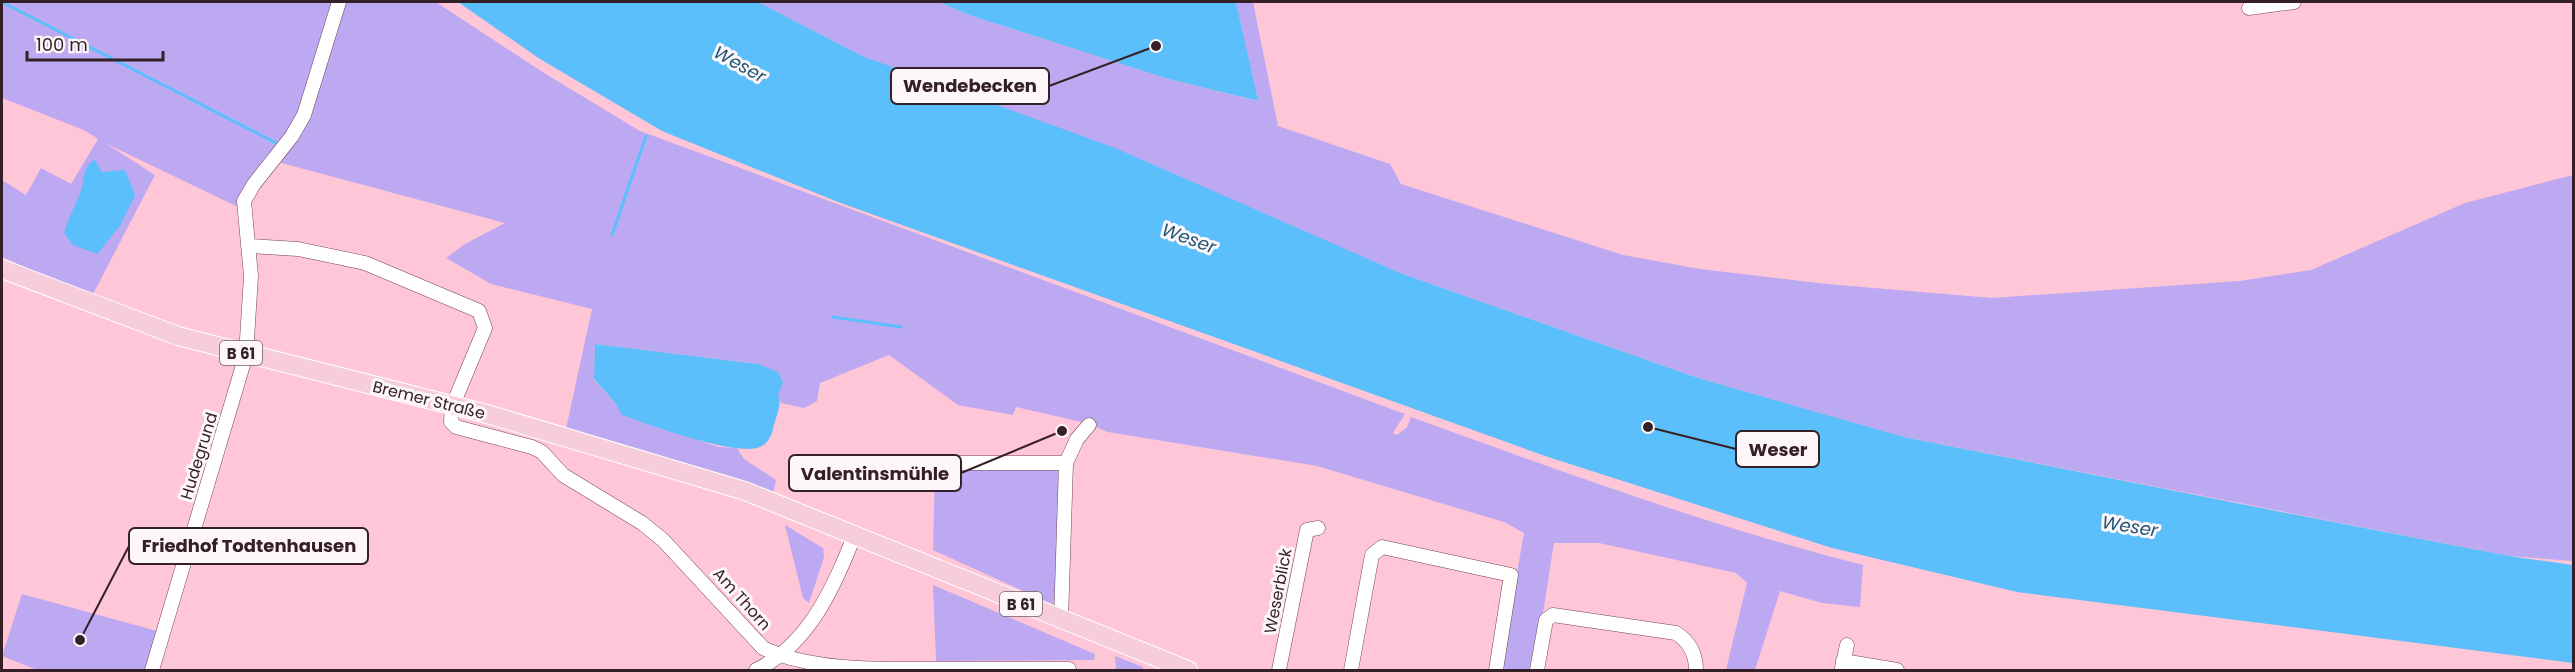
<svg xmlns="http://www.w3.org/2000/svg" width="2575" height="672" font-family="Poppins,sans-serif">
	<style>
		.green { fill: #bda8f2 }
		.water { fill: #5abffa }
		.lines { fill: none; stroke-linecap: round; stroke-linejoin: round }
		.stream { stroke: #5abffa; stroke-width: 3 }
		.minor-casing { stroke: #744556; stroke-width: 15 }
		.major-casing { stroke: #fff; stroke-width: 20 }
		.minor { stroke: #fff; stroke-width: 14 }
		.major { stroke: #f7cddc; stroke-width: 18 }
		.labels { text-anchor: middle; dominant-baseline: central; stroke-width: 6; stroke-linejoin: round; paint-order: stroke }
		.shield { fill: #fdf7f9; stroke: #716066; stroke-width: 1.5 }
		.shield-label { font-size: 15px; font-weight: bold; fill: #352027 }
		.street-label { font-size: 16px; fill: #352027; stroke: #fdf7f9 }
		.water-label { font-size: 18px; font-style: italic; fill: #1f5473; stroke: #fdf7f9 }
		.leader { fill: none; stroke: #352027; stroke-width: 2 }
		.callout-dot { fill: #352027; stroke: #fdf7f9; stroke-width: 2 }
		.callout { fill: #fdf7f9; stroke: #352027; stroke-width: 2 }
		.callout-label { font-size: 18px; text-anchor: middle; font-weight: bold; fill: #352027 }
	</style>
	<rect width="100%" height="100%" fill="#ffc6d8"/>
	<g class="green">
		<path d="M2,2H336L304,108L245,190L238,207L105,143L155,175L92,296L2,257V180L26,195L41,168L71,184L98,139L84,130L2,98Z"/>
		<path d="M342,2H436L544,73L640,131L1405,414L1393,433L1397,435L1407,427L1411,417C1560,471 1709,526 1863,565L1860,607L1822,603L1780,591L1755,670H1726L1747,583L1736,573L1599,543H1554L1534,670H1500L1524,533L1504,522L1317,466L1108,432L1086,423L1016,407L1013,415L958,405L889,355L820,383L817,401L804,408L781,403L759,364L595,344L594,380L616,404L623,415L719,447L737,448L744,459L776,480L773,492L566,429L592,309L491,284L446,258L465,244L505,223L278,162L294,140Z"/>
		<path d="M758,2H939L969,15L1165,78L1257,101L1236,2H1253L1278,126L1390,164L1401,184L1623,255L1700,269L1827,284L1992,298L2240,281L2311,270L2465,203L2573,175V561L2509,556L1904,437L1698,378L1400,273L862,56Z"/>
		<path d="M935,465L1055,466L1063,473L1056,606L933,550Z"/>
		<path d="M785,525L823,548L824,557L809,603L803,598Z"/>
		<path d="M933,585L1095,654L1094,660L936,661Z"/>
		<path d="M22,594L157,631L146,670H37L2,656Z"/>
		<path d="M1115,656L1143,667V670H1116Z"/>
	</g>
	<g class="water">
		<path d="M458,2H758L862,56L1115,148L1400,273L1698,378L1904,437L2251,506L2509,556L2573,565V663L2017,592L1832,548L1548,457L838,202L662,131L540,59Z"/>
		<path d="M939,2H1236L1258,101L1165,78L969,15Z"/>
		<path d="M95,160L102,172L125,170L135,195L120,226L97,254L73,245L64,233C68,218 75,207 80,193C85,182 82,165 95,160Z"/>
		<path d="M595,344L758,364L778,372L783,383L778,394C782,406 777,413 774,425C772,434 770,442 760,447C736,457 650,425 622,415L616,404L594,379Z"/>
	</g>
	<g class="lines">
		<g class="stream">
			<path d="M2,2L280,145"/>
			<path d="M612,235L646,136"/>
			<path d="M833,317L901,327"/>
		</g>
		<defs>
			<g id="minor">
				<path d="M2249,8L2294,2"/>
				<path d="M249,246L298,249L365,263L479,311L485,328L452,407L451,422L456,427L532,447L542,452L563,475L642,523L663,540L763,648C814,672 885,669 940,669C983,669 1026,669 1069,669"/>
				<path d="M937,463H1066"/>
				<path d="M1061,621L1066,463L1077,439L1089,425"/>
				<path d="M1843,661L1897,670"/>
				<path d="M1842,668L1847,645"/>
				<path d="M152,670L246,355L251,276L244,201L254,184L292,136L304,115L339,2"/>
				<path d="M756,670C810,644 834,586 855,534"/>
				<path d="M1279,670L1307,530L1318,528"/>
				<path d="M1351,670L1372,555L1382,547L1511,575L1496,670"/>
				<path d="M1537,670L1546,620L1553,615L1676,633C1690,642 1696,654 1696,670"/>
			</g>
			<path id="major" d="M2,269L178,336L487,414L745,491L1188,670"/>
		</defs>
		<use href="#minor" class="minor-casing"/>
		<use href="#major" class="major-casing"/>
		<use href="#minor" class="minor"/>
		<use href="#major" class="major"/>
	</g>
	<g class="labels">
		<g class="shield">
			<rect x="220" y="341" width="42" height="24" rx="4.5"/>
			<rect x="1000" y="592" width="42" height="24" rx="4.5"/>
		</g>
		<g class="shield-label">
			<text x="241" y="353">B 61</text>
			<text x="1021" y="604">B 61</text>
		</g>
		<g class="street-label">
			<text transform="translate(429 400) rotate(14)">Bremer Straße</text>
			<text transform="translate(199 456) rotate(-73)">Hudegrund</text>
			<text transform="translate(1278 591) rotate(-79)">Weserblick</text>
			<text transform="translate(742 599) rotate(48)">Am Thorn</text>
		</g>
		<g class="water-label">
			<text transform="translate(740 64) rotate(29)">Weser</text>
			<text transform="translate(1189 238) rotate(20)">Weser</text>
			<text transform="translate(2130 526) rotate(9)">Weser</text>
		</g>
	</g>
	<path class="leader" d="M1156 46L1049 86M1648 427L1736 449M1062 431L961 473M80 640L129 546"/>
	<g class="callout-dot">
		<circle cx="1156" cy="46" r="6"/>
		<circle cx="1648" cy="427" r="6"/>
		<circle cx="1062" cy="431" r="6"/>
		<circle cx="80" cy="640" r="6"/>
	</g>
	<g class="callout">
		<rect x="891" y="68" width="158" height="36" rx="6"/>
		<rect x="1736" y="431" width="83" height="36" rx="6"/>
		<rect x="789" y="455" width="172" height="36" rx="6"/>
		<rect x="129" y="528" width="239" height="36" rx="6"/>
	</g>
	<g class="callout-label">
		<text x="970" y="92">Wendebecken</text>
		<text x="1778" y="456">Weser</text>
		<text x="875" y="480">Valentinsmühle</text>
		<text x="249" y="552">Friedhof Todtenhausen</text>
	</g>
	<rect width="2575" height="672" fill="none" stroke="#352027" stroke-width="6"/>
	<path d="M27 51v9h136v-9" fill="none" stroke="#352027" stroke-width="3"/>
	<text x="36" y="51" font-size="18" fill="#352027" stroke="#fdf7f9" stroke-width="4.5" paint-order="stroke">100 m</text>
</svg>
